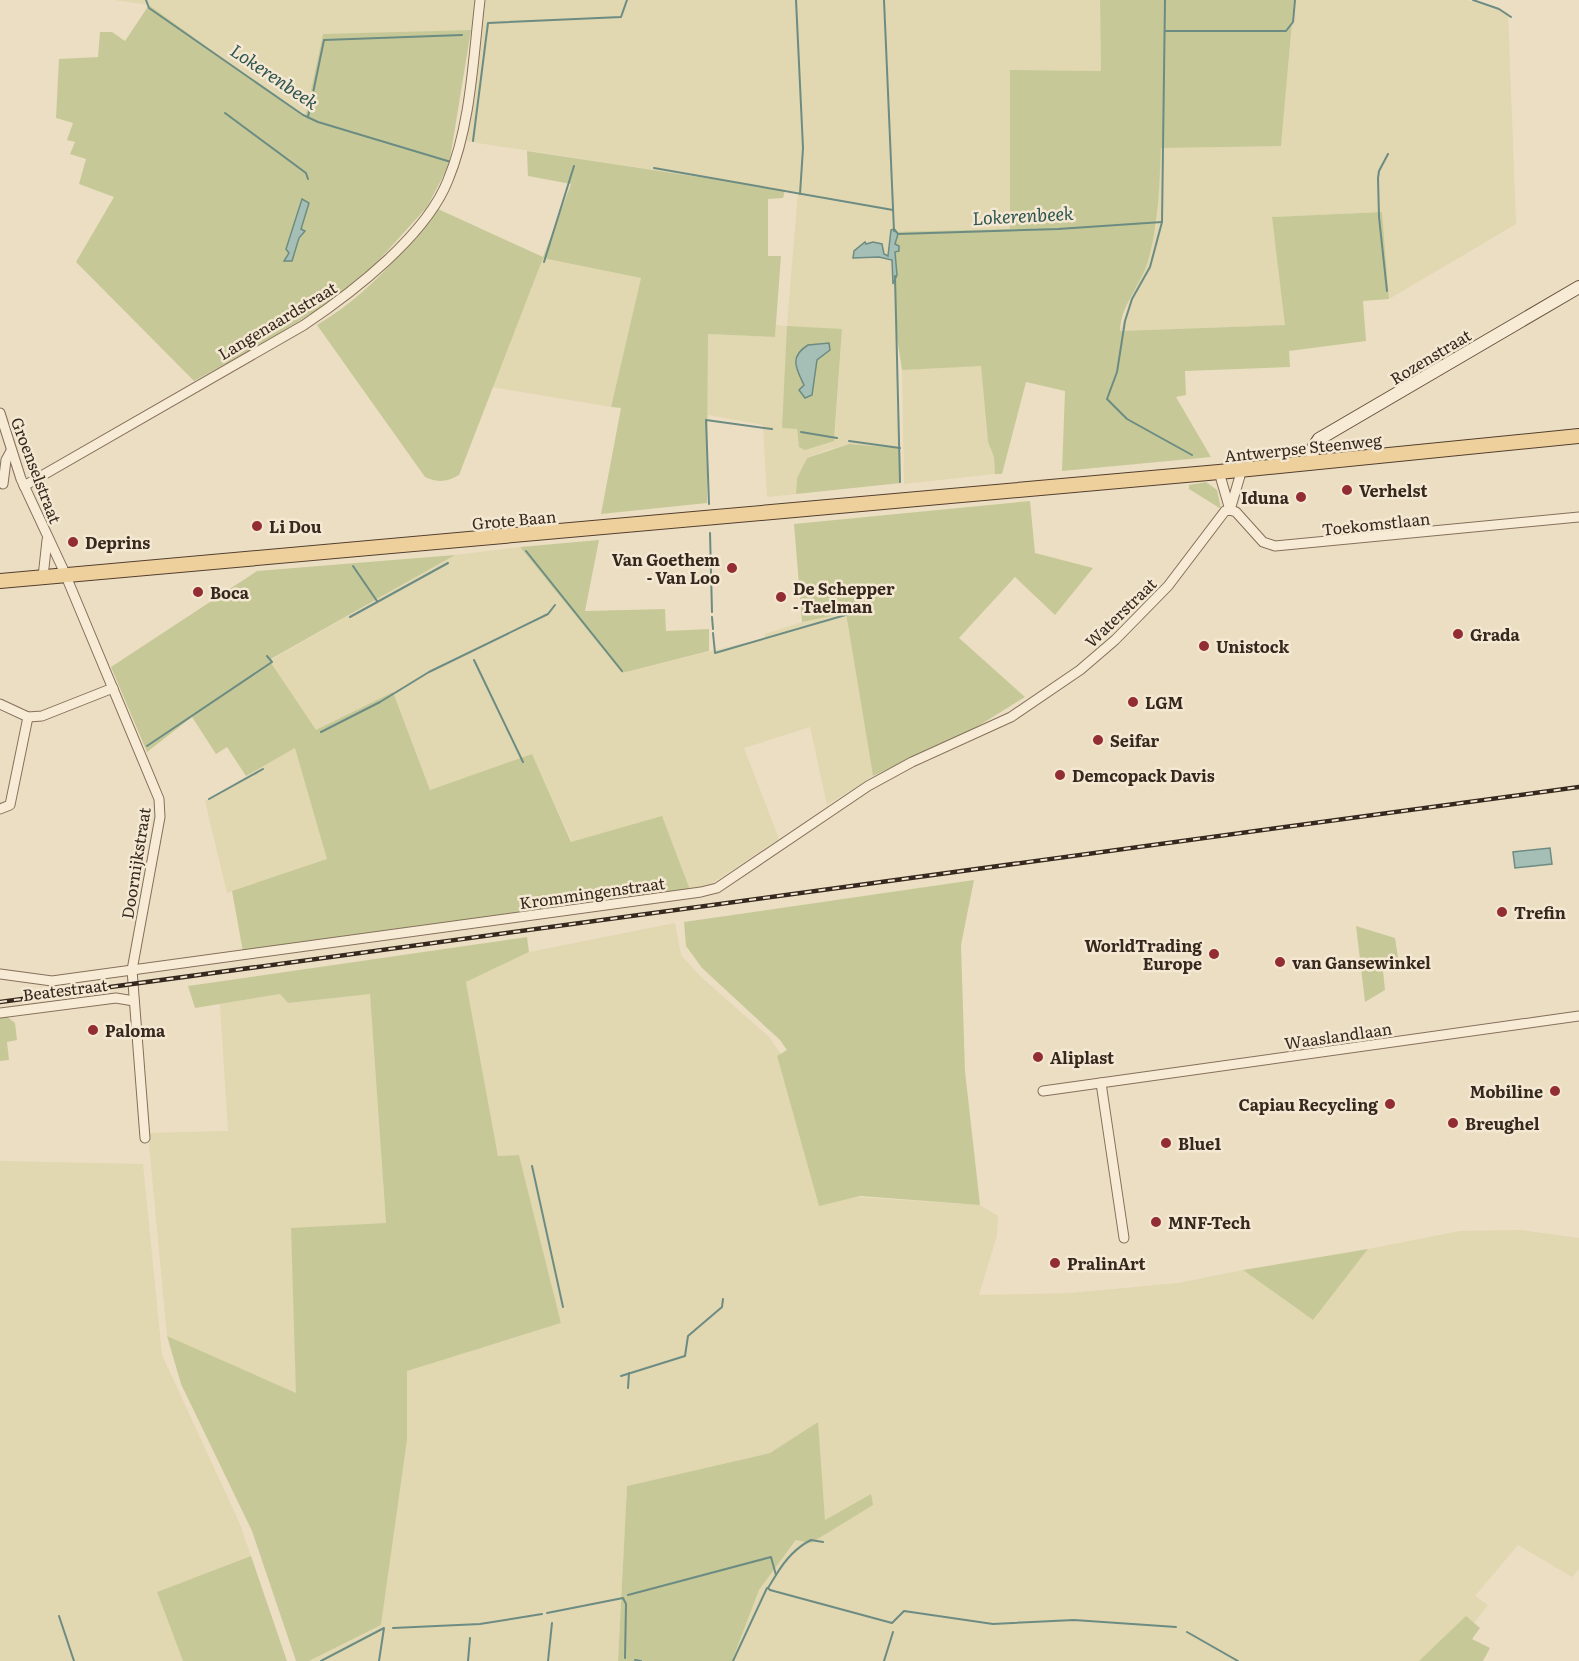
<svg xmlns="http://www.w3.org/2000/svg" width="1579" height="1661" font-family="Literata,serif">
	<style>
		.farmland { fill: #e1d7b1; fill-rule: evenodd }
		.green { fill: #c6c997 }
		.water { fill: #a5bfb6; stroke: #6c8c83; stroke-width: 1.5 }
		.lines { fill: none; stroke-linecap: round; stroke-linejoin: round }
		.stream { stroke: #6c8c83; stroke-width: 2 }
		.street-casing { stroke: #856f5b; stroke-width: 11 }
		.secondary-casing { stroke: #67503e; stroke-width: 14 }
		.primary-casing { stroke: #533e2f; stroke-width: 16 }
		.street { stroke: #f7ebd6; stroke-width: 9 }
		.secondary { stroke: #f7ebd6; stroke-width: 12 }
		.primary { stroke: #eed09c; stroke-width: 14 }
		.rail-casing { stroke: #36281e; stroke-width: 4.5 }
		.rail { stroke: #f4e8d2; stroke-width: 2; stroke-dasharray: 7; stroke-linecap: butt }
		.poi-dot { fill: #912d33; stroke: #f4e8d2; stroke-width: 2 }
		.labels { text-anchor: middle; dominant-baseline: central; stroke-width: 5; stroke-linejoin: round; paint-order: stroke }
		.street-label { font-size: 16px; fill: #36281e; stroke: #f4e8d2 }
		.poi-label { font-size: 16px; font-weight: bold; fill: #36281e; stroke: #f4e8d2; text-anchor: start }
		.water-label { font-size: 18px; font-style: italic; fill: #2e5550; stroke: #f4e8d2 }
	</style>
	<rect width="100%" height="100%" fill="#ecdec3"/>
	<g class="farmland">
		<path d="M114,0H474L471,30L323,35L305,118L149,5Z"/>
		<path d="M486,0H1100L1101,71L1010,70V229L893,233L900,448L849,444L827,450L807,458L797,478L796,494L767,497L763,425L708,415V334L775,337L776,325L787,326L798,192L465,141ZM842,329L835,434L799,447L797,429Z"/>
		<path d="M1294,0H1467L1508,13L1516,224L1389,299L1382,212L1272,217L1286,325L1120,331L1131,295L1145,269L1157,224L1160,148L1281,146Z"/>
		<path d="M543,257L641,278L611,407L492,387Z"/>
		<path d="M981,365L988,442L994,457L995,474L904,484L902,370Z"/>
		<path d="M520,547L622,673L765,638V634L802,622L846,613L873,776L827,805L810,727L744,748L779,839L706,887L690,890L572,842L532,755L430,790L393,692L316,731L269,661L455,555Z"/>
		<path d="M295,747L328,859L227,893L205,801Z"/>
		<path d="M675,923L681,955L700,976L769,1037L781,1054L777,1057L819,1205L857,1197L980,1205L998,1216L997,1235L979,1295L1070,1293L1178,1283L1243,1270L1313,1320L1368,1249L1460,1231L1521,1230L1579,1238V1569L1572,1577L1518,1545L1475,1596L1488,1605L1474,1623L1466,1617L1419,1661H732L759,1590L797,1540L871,1494L825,1520L817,1423L770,1453L627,1486L618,1661H309L381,1625L407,1440V1371L561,1323L519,1155L498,1156L466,982L529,952Z"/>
		<path d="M370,993L386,1224L291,1229L297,1394L167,1336L148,1133L228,1131L220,1004L280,994L289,1003Z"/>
		<path d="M0,1161L143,1164L162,1355L239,1522L251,1556L157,1592L183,1661H0Z"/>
	</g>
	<g class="green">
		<path d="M1100,0H1294L1281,146L1161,148C1159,189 1159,228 1146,267C1138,288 1121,307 1120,331L1285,325L1272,217L1382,212L1389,299L1363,301L1366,341L1289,351L1290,367L1185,371L1186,395L1176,397L1211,457L1062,471L1065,391L1026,382L1002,474H995L994,457L988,442L981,366L902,370L896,331L893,232L1010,229V70L1101,71Z"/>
		<path d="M149,5L305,118L323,34L471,30L449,165L427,207L372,268L342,294L264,343L194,381L76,262L114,197L79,184L86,159L70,154L75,142L67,140L73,123L56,118L59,59L98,57L100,32H112L125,41Z"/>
		<path d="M527,151L785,190L783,198L768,199V256H781L775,337L708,334L707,503L601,514L621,408L611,407L641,278L543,258L459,475C447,482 438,483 425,477L317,325C366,296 402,254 438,209L543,257L571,184L528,176Z"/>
		<path d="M787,326L842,329L834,441L805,450L799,447L797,429L782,428Z"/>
		<path d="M849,444L900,448L901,483L796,494L797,478L807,458Z"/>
		<path d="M1206,482L1217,490L1221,509L1189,489V485Z"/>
		<path d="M1030,501L1035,553L1093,568L1055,615L1015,577L959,638L1025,697L975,728L873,776L846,613L802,622L794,524Z"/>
		<path d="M599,540L585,611L665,609L666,631L709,629V651L622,673L520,547Z"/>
		<path d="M455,555L269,660L316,730L393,692L430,790L532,754L571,842L662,816L690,890L243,952L232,891L327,859L295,748L246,776L227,747L216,754L192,717L147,752L111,667L257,571Z"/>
		<path d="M974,880L961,945L965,1071L980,1205L860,1196L819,1206L777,1056L787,1050L780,1040L702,968L686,946L684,922Z"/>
		<path d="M1356,926L1395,938L1398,957L1383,971L1385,990L1365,1002Z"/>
		<path d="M527,937L529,952L466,982L498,1156L519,1155L561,1323L407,1371V1440L381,1625L309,1661H296L252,1531L181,1384L167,1336L296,1393L291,1228L386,1223L370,994L288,1003L280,994L195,1008L188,986Z"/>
		<path d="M5,1015L15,1023L17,1040L7,1042L9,1060L0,1061V1016Z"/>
		<path d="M1368,1249L1313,1320L1243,1270Z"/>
		<path d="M818,1422L825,1520L871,1494L873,1505L811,1543L796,1540L759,1590L732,1661H618L627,1486L770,1453Z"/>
		<path d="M251,1556L287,1661H183L157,1592Z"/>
		<path d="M1466,1616L1480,1628L1472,1639L1490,1648L1483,1661H1419Z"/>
	</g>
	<g class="water">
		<path d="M302,199L309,203L301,229L305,231L299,238L292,261H284L289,253L286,249Z"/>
		<path d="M894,229L898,234L895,244L899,246V251L895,252L897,275L893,284L892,260L879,257L853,258L854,251L865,242L866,244L873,242L882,244L884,254L888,256L891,230Z"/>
		<path d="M829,343L830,350L817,360L812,395L805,398L799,390L804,385C797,370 788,357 808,345Z"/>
		<path d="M1550,848L1552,864L1515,868L1513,852Z"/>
	</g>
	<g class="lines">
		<g class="stream">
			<path d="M146,0L149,8L303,115L318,122L451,162"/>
			<path d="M796,0L803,148L800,194"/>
			<path d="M884,0L894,231"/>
			<path d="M1165,0L1162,222L1150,267L1132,299L1125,321L1117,372L1107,399L1127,419L1192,455"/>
			<path d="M1473,0L1499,9L1511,17"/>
			<path d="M1165,31H1286L1293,22L1295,0"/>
			<path d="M225,113L306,173L308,179"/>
			<path d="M308,117L324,40L462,35"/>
			<path d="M473,141L488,23L621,17L627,0"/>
			<path d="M654,168L893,210"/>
			<path d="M895,230L898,234L1058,229L1162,222"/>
			<path d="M544,262L574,166"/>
			<path d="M895,276L900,482"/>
			<path d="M1387,291L1379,217L1378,178L1379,171L1388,154"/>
			<path d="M801,432L837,438"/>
			<path d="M849,441L900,448"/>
			<path d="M709,504L706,420L772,429"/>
			<path d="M710,533L712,612"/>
			<path d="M526,551L622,671"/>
			<path d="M353,566L377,601"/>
			<path d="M350,617L448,563"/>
			<path d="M712,617L713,629"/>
			<path d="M713,633L715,653L849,614"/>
			<path d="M474,660L523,762"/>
			<path d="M321,732L380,702L429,672L548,614L555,605"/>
			<path d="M147,746L272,662L267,656"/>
			<path d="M209,799L263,769"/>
			<path d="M532,1166L563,1307"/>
			<path d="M621,1376L685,1356L688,1336L722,1307L723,1299"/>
			<path d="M628,1388L629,1373"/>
			<path d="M776,1575C785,1560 795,1548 811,1540L823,1542"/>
			<path d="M628,1595L771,1557L776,1575L768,1588L770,1590L892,1623L904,1611L993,1624L1074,1620L1176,1627"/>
			<path d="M547,1613L623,1598L626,1604L625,1658"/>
			<path d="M59,1616L74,1661"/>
			<path d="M393,1628L480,1624L542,1614"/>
			<path d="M1187,1632L1238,1661"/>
			<path d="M635,1660L641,1661"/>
			<path d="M321,1661L384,1628L379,1661"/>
			<path d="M468,1661L470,1638"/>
			<path d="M548,1661L552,1623"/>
			<path d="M733,1661L767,1588"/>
			<path d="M884,1661L893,1632"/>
		</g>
		<defs>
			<g id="street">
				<path d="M0,413L21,479L63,569L159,799L160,817L132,970L145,1138"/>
				<path d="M1219,472L1230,510L1236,512L1263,542L1275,546L1579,517"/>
				<path d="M3,484L6,460L11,451"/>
				<path d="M24,486L304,325C353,292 426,236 448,180C471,125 473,59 480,0"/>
				<path d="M1230,510L1242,469"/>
				<path d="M43,577L47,540"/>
				<path d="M0,704L28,717L42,716L113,688"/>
				<path d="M0,809L10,805L28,717"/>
				<path d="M0,974L52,981L701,892L717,888L868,786L912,762L1011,717L1080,670L1115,640L1168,586L1225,511L1230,510"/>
				<path d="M0,1013L116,998L134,1001"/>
				<path d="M1101,1083L1124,1238"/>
				<path d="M1043,1091L1579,1016"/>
			</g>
			<path id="secondary" d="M1312,462L1313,448L1319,439L1579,287"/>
			<path id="primary" d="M0,581L1219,472L1579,436"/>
		</defs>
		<use href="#street" class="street-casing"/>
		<use href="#secondary" class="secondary-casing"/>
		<use href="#primary" class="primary-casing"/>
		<use href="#street" class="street"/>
		<use href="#secondary" class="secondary"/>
		<use href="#primary" class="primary"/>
		<defs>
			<path id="rail" d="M0,1002L1579,787"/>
		</defs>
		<use href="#rail" class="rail-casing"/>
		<use href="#rail" class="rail"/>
	</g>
	<g class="poi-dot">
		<circle cx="1347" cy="490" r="6"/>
		<circle cx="1301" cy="497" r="6"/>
		<circle cx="257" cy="526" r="6"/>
		<circle cx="73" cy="542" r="6"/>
		<circle cx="732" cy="568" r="6"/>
		<circle cx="198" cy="592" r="6"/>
		<circle cx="781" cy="597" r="6"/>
		<circle cx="1458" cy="634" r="6"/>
		<circle cx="1204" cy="646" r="6"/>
		<circle cx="1133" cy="702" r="6"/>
		<circle cx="1098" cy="740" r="6"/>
		<circle cx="1060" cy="775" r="6"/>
		<circle cx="1502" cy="912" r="6"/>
		<circle cx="1214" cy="954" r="6"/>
		<circle cx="1280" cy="962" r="6"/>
		<circle cx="93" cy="1030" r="6"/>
		<circle cx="1038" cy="1057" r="6"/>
		<circle cx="1555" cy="1091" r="6"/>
		<circle cx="1390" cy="1104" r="6"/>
		<circle cx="1453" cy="1123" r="6"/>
		<circle cx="1166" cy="1143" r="6"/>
		<circle cx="1156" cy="1222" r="6"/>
		<circle cx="1055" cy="1263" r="6"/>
	</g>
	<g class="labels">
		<g class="street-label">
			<text transform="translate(277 320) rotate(-31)">Langenaardstraat</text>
			<text transform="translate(1430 356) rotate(-31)">Rozenstraat</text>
			<text transform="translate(1303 447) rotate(-6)">Antwerpse Steenweg</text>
			<text transform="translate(37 470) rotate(69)">Groenselstraat</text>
			<text transform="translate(514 519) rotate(-5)">Grote Baan</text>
			<text transform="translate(1376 523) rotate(-6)">Toekomstlaan</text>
			<text transform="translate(1120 612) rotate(-44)">Waterstraat</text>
			<text transform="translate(135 863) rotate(-81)">Doornijkstraat</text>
			<text transform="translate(592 892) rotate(-8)">Krommingenstraat</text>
			<text transform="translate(65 989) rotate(-7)">Beatestraat</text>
			<text transform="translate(1338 1035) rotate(-8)">Waaslandlaan</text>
		</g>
		<g class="poi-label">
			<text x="1359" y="490">Verhelst</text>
			<text x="1289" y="497" text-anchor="end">Iduna</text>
			<text x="269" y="526">Li Dou</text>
			<text x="85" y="542">Deprins</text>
			<text x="720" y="559" text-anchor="end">Van Goethem<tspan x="720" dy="18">- Van Loo</tspan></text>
			<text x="793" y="588">De Schepper<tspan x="793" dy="18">- Taelman</tspan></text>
			<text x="210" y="592">Boca</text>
			<text x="1470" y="634">Grada</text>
			<text x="1216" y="646">Unistock</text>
			<text x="1145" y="702">LGM</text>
			<text x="1110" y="740">Seifar</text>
			<text x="1072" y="775">Demcopack Davis</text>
			<text x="1514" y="912">Trefin</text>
			<text x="1202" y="945" text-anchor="end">WorldTrading<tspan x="1202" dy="18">Europe</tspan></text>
			<text x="1292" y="962">van Gansewinkel</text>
			<text x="105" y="1030">Paloma</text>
			<text x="1050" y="1057">Aliplast</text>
			<text x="1543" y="1091" text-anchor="end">Mobiline</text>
			<text x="1378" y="1104" text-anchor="end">Capiau Recycling</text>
			<text x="1465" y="1123">Breughel</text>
			<text x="1178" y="1143">Blue1</text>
			<text x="1168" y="1222">MNF-Tech</text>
			<text x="1067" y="1263">PralinArt</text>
		</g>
		<g class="water-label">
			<text transform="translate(275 76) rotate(34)">Lokerenbeek</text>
			<text transform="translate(1023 215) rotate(-3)">Lokerenbeek</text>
		</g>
	</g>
</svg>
